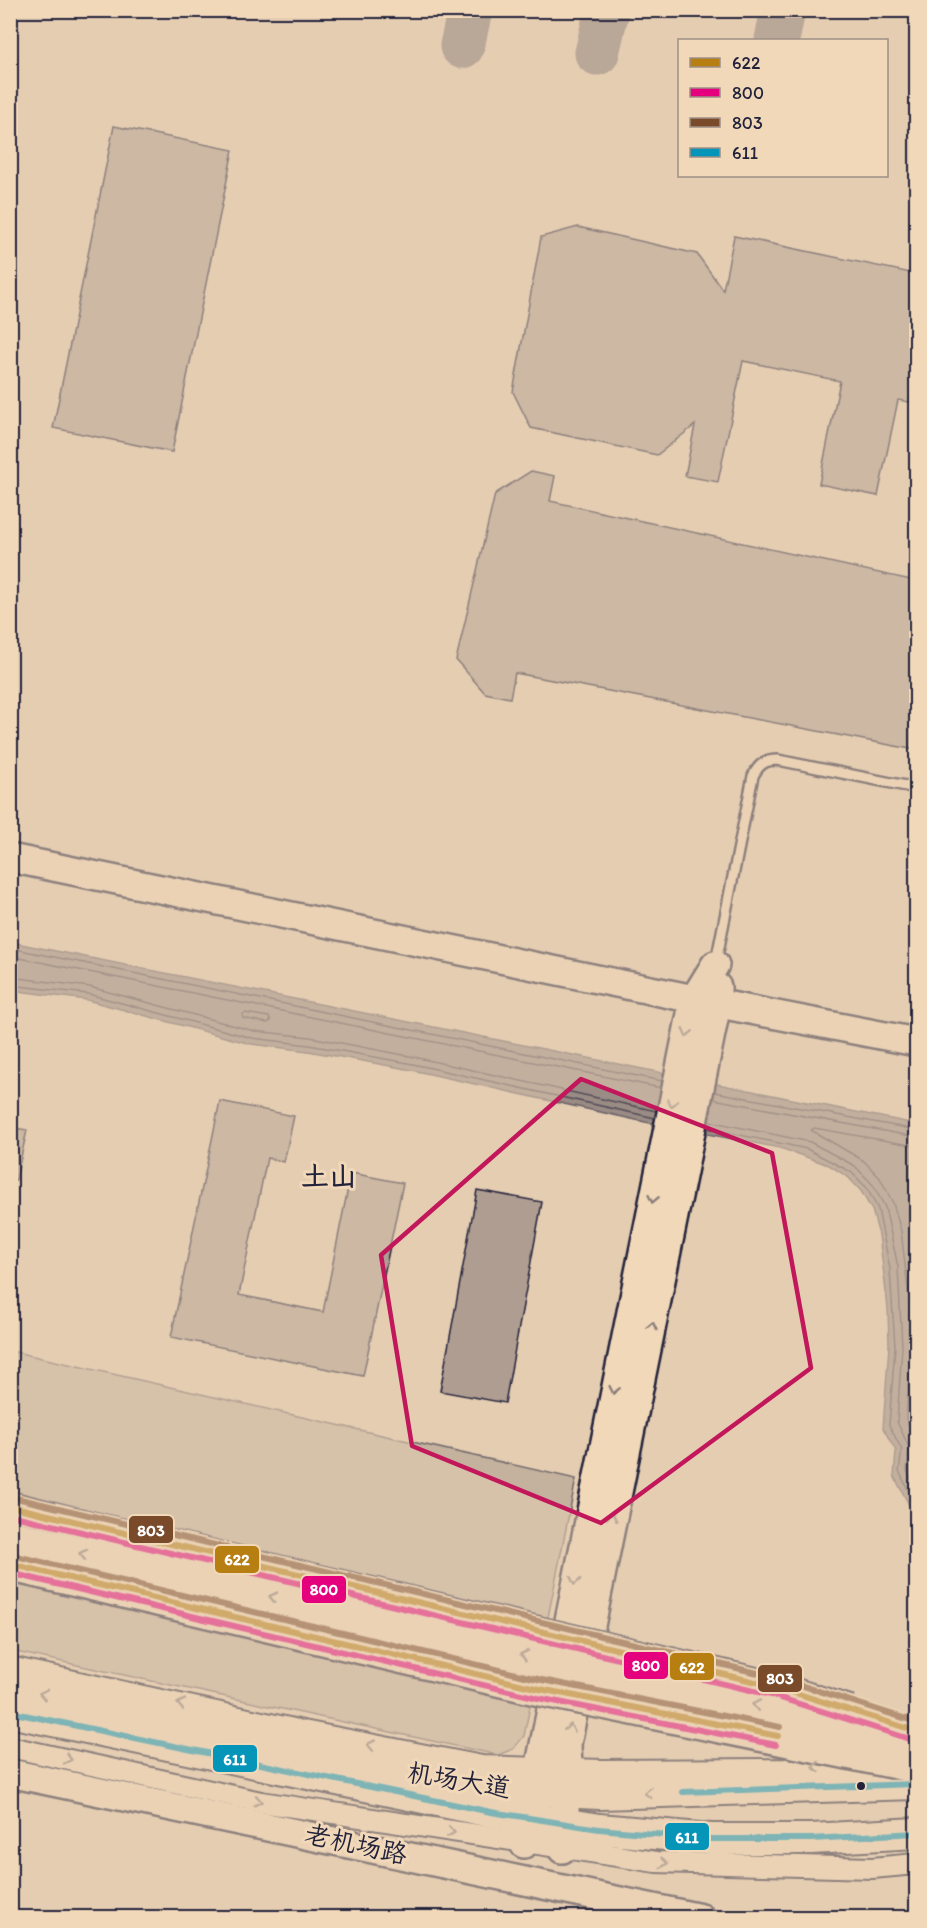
<svg xmlns="http://www.w3.org/2000/svg" width="927" height="1928" font-family="Itim,'LXGW WenKai TC',sans-serif">
	<style>
		.green { fill: #c4b19e; stroke: #736a6c; stroke-width: 1.5 }
		.water { fill: #9a8b84; stroke: #6a6167; stroke-width: 1.5 }
		.lines { fill: none; stroke-linecap: round; stroke-linejoin: round }
		.shore { stroke: #524c58; stroke-width: 1.5 }
		.taxiway { stroke: #847876; stroke-width: 45 }
		.building { fill: #af9d91; stroke: #22223b; stroke-width: 1.5 }
		.lane-casing { stroke: #22223b; stroke-width: 14 }
		.street-casing { stroke: #22223b; stroke-width: 24 }
		.secondary-casing { stroke: #22223b; stroke-width: 32 }
		.primary-casing { stroke: #22223b; stroke-width: 34 }
		.lane { stroke: #f1d8b9; stroke-width: 9 }
		.street { stroke: #f1d8b9; stroke-width: 20 }
		.secondary { stroke: #f1d8b9; stroke-width: 27 }
		.primary { stroke: #f1d8b9; stroke-width: 30 }
		.secondary-bridge-casing { stroke: #22223b; stroke-width: 32; stroke-linecap: butt }
		.highway-bridge-casing { stroke: #22223b; stroke-width: 38; stroke-linecap: butt }
		.secondary-bridge { stroke: #f1d8b9; stroke-width: 27 }
		.highway-bridge { stroke: #f1d8b9; stroke-width: 33 }
		.bus-1-casing { stroke: #f1d8b9; stroke-width: 10 }
		.bus-2-casing { stroke: #f1d8b9; stroke-width: 10 }
		.bus-3-casing { stroke: #f1d8b9; stroke-width: 10 }
		.bus-4-casing { stroke: #f1d8b9; stroke-width: 10 }
		.bus-1 { stroke: #b77e12; stroke-width: 6 }
		.bus-2 { stroke: #e5007d; stroke-width: 6 }
		.bus-3 { stroke: #7a4b2a; stroke-width: 6 }
		.bus-4 { stroke: #0595b8; stroke-width: 6 }
		.oneway { stroke: #8a7d7a }
		.marked { fill: none; stroke: #c2185b; stroke-width: 4.5; stroke-linejoin: round }
		.bus-dot { fill: #22223b; stroke: #f1d8b9; stroke-width: 2 }
		.labels { text-anchor: middle; dominant-baseline: central; stroke-width: 6; stroke-linejoin: round; paint-order: stroke }
		.street-label { font-size: 26px; fill: #22223b; stroke: #f1d8b9 }
		.quarter-label { font-size: 28px; font-weight: bold; fill: #22223b; stroke: #f1d8b9 }
		.line-badge { stroke: #f1d8b9; stroke-width: 2 }
		.badge-label { font-size: 16px; text-anchor: middle; font-weight: bold; fill: #fff }
	</style>
	<rect width="100%" height="100%" fill="#e5cdb2"/>
	<filter id="ink" filterUnits="userSpaceOnUse"><feTurbulence type="fractalNoise" baseFrequency=".0167" numOctaves="2"/><feDisplacementMap in="SourceGraphic" scale="12" xChannelSelector="R" yChannelSelector="G"/><feConvolveMatrix kernelMatrix="1 2 1 2 8 2 1 2 1" color-interpolation-filters="sRGB"/></filter>
	<g filter="url(#ink)">
		<path class="green" d="M11,1351L576,1479L524,1736L513,1749L498,1755L11,1651Z"/>
		<path class="water" d="M11,942L916,1124V1518L894,1476L896,1451L883,1428L889,1346L888,1308L879,1235L872,1210L861,1191L848,1177L829,1165L780,1148L645,1122L412,1070L308,1051L251,1044L87,1000L11,990Z"/>
		<g class="lines">
			<g class="shore">
				<path d="M10,948L662,1081"/>
				<path d="M10,956L661,1088"/>
				<path d="M10,977L90,987L254,1031L310,1037L414,1057L656,1111"/>
				<path d="M10,985L88,994L252,1038L309,1045L413,1064L655,1118"/>
				<path d="M245,1013L269,1017L271,1021L267,1023L243,1018L242,1015Z"/>
				<path d="M715,1092L916,1130"/>
				<path d="M713,1099L916,1137"/>
				<path d="M709,1121L810,1142L855,1166L873,1185L885,1207L898,1267L902,1347L897,1422L909,1447L907,1471L916,1490"/>
				<path d="M707,1128L807,1149L851,1172L867,1188L878,1209L890,1269L895,1347L889,1425L902,1450L899,1471L916,1506"/>
				<path d="M916,1146L814,1128L811,1130L864,1161L880,1178L893,1203L901,1231L910,1306L911,1347L906,1419L916,1441"/>
			</g>
			<g class="taxiway">
				<path d="M777,40L783,10"/>
				<path d="M462,46L470,10"/>
				<path d="M597,53L607,10"/>
			</g>
		</g>
		<g class="building">
			<path d="M114,126L233,150L172,452L53,428Z"/>
			<path d="M578,227L697,254L723,290L734,236L916,274V403L898,400L878,496L819,484L840,381L743,361L718,482L685,476L695,425L657,455L531,428L513,392L541,237Z"/>
			<path d="M531,471L555,476L550,501L916,581V750L515,673L510,698L485,693L456,660L495,494Z"/>
			<path d="M220,1101L294,1116L284,1162L267,1158L239,1295L323,1312L351,1173L403,1183L363,1376L171,1337Z"/>
			<path d="M10,1127L27,1130L16,1180L10,1179Z"/>
			<path d="M477,1190L542,1202L505,1403L440,1391Z"/>
		</g>
		<g class="lines">
			<defs>
				<path id="lane" d="M716,962L753,776C759,764 765,760 778,760L916,788"/>
				<g id="street">
					<path d="M10,1667L298,1730L482,1766L602,1770L785,1769L860,1764"/>
					<path d="M10,1747L261,1802L656,1862L872,1868L916,1864"/>
				</g>
				<g id="secondary">
					<path d="M10,858L694,999L916,1042"/>
					<path d="M10,1506L99,1528"/>
					<path d="M10,1773L701,1918"/>
					<path d="M524,1844L694,999L715,965"/>
					<path d="M562,1849L568,1769L567,1744L717,1004V987"/>
				</g>
				<g id="primary">
					<path d="M10,1687L480,1788L600,1794L916,1784"/>
					<path d="M10,1712L491,1812L599,1829L711,1839H811L916,1833"/>
				</g>
			</defs>
			<use href="#lane" class="lane-casing"/>
			<use href="#street" class="street-casing"/>
			<use href="#secondary" class="secondary-casing"/>
			<use href="#primary" class="primary-casing"/>
			<use href="#lane" class="lane"/>
			<use href="#street" class="street"/>
			<use href="#secondary" class="secondary"/>
			<use href="#primary" class="primary"/>
			<defs>
				<path id="secondary-bridge" d="M99,1528L773,1686L850,1710"/>
				<g id="highway-bridge">
					<path d="M10,1537C312,1606 613,1678 916,1736"/>
					<path d="M13,1565L540,1689L916,1766"/>
				</g>
			</defs>
			<use href="#secondary-bridge" class="secondary-bridge-casing"/>
			<use href="#highway-bridge" class="highway-bridge-casing"/>
			<use href="#secondary-bridge" class="secondary-bridge"/>
			<use href="#highway-bridge" class="highway-bridge"/>
			<defs>
				<g id="bus-1">
					<path d="M10,1506L773,1686L916,1731"/>
					<path d="M10,1564L540,1689L778,1736"/>
				</g>
				<g id="bus-2">
					<path d="M10,1515L771,1695L913,1740"/>
					<path d="M10,1573L538,1698L776,1745"/>
				</g>
				<g id="bus-3">
					<path d="M12,1497L775,1677L916,1722"/>
					<path d="M12,1555L542,1680L780,1727"/>
				</g>
				<g id="bus-4">
					<path d="M10,1712L491,1812L599,1829L711,1839H811L916,1833"/>
					<path d="M683,1792L916,1784"/>
				</g>
			</defs>
			<use href="#bus-1" class="bus-1-casing"/>
			<use href="#bus-2" class="bus-2-casing"/>
			<use href="#bus-3" class="bus-3-casing"/>
			<use href="#bus-4" class="bus-4-casing"/>
			<use href="#bus-1" class="bus-1"/>
			<use href="#bus-2" class="bus-2"/>
			<use href="#bus-3" class="bus-3"/>
			<use href="#bus-4" class="bus-4"/>
		</g>
		<defs><path id="oneway-chevron" d="M-2-3.5L2.5 0L-2 3.5" fill="none" stroke-width="1.6" stroke-linecap="round" stroke-linejoin="round" transform="scale(1.5)"/></defs>
		<g class="oneway">
			<use href="#oneway-chevron" transform="translate(687 1033) rotate(102)"/>
			<use href="#oneway-chevron" transform="translate(672 1103) rotate(101)"/>
			<use href="#oneway-chevron" transform="translate(653 1199) rotate(102)"/>
			<use href="#oneway-chevron" transform="translate(652 1326) rotate(-78)"/>
			<use href="#oneway-chevron" transform="translate(614 1390) rotate(102)"/>
			<use href="#oneway-chevron" transform="translate(612 1517) rotate(-78)"/>
			<use href="#oneway-chevron" transform="translate(83 1554) rotate(-167)"/>
			<use href="#oneway-chevron" transform="translate(575 1581) rotate(102)"/>
			<use href="#oneway-chevron" transform="translate(273 1597) rotate(-167)"/>
			<use href="#oneway-chevron" transform="translate(524 1655) rotate(-167)"/>
			<use href="#oneway-chevron" transform="translate(43 1694) rotate(-168)"/>
			<use href="#oneway-chevron" transform="translate(181 1704) rotate(-168)"/>
			<use href="#oneway-chevron" transform="translate(756 1705) rotate(-168)"/>
			<use href="#oneway-chevron" transform="translate(570 1728) rotate(-79)"/>
			<use href="#oneway-chevron" transform="translate(371 1745) rotate(-169)"/>
			<use href="#oneway-chevron" transform="translate(68 1759) rotate(12)"/>
			<use href="#oneway-chevron" transform="translate(816 1767) rotate(176)"/>
			<use href="#oneway-chevron" transform="translate(648 1793) rotate(178)"/>
			<use href="#oneway-chevron" transform="translate(258 1801) rotate(11)"/>
			<use href="#oneway-chevron" transform="translate(451 1832) rotate(9)"/>
			<use href="#oneway-chevron" transform="translate(664 1863) rotate(5)"/>
		</g>
	</g>
	<path d="M0 0H927V1928H0ZM581,1079L772,1153L811,1368L601,1523L412,1446L381,1255Z" fill="#e5cdb2" fill-opacity=".55" fill-rule="evenodd"/>
	<path class="marked" d="M581,1079L772,1153L811,1368L601,1523L412,1446L381,1255Z"/>
	<circle class="bus-dot" cx="861" cy="1786" r="5"/>
	<g class="labels">
		<g class="street-label">
			<text transform="translate(459 1780) rotate(9)">机场大道</text>
			<text transform="translate(356 1844) rotate(12)">老机场路</text>
		</g>
		<g class="quarter-label">
			<text x="329" y="1176">土山</text>
		</g>
	</g>
	<g class="line-badge">
		<rect x="128" y="1515" width="46" height="29" rx="6" fill="#7a4b2a"/>
		<rect x="214" y="1545" width="46" height="29" rx="6" fill="#b77e12"/>
		<rect x="301" y="1575" width="46" height="29" rx="6" fill="#e5007d"/>
		<rect x="623" y="1651" width="46" height="29" rx="6" fill="#e5007d"/>
		<rect x="669" y="1652" width="46" height="29" rx="6" fill="#b77e12"/>
		<rect x="757" y="1664" width="46" height="29" rx="6" fill="#7a4b2a"/>
		<rect x="212" y="1744" width="46" height="29" rx="6" fill="#0595b8"/>
		<rect x="664" y="1822" width="46" height="29" rx="6" fill="#0595b8"/>
	</g>
	<g class="badge-label">
		<text x="151" y="1536">803</text>
		<text x="237" y="1565">622</text>
		<text x="324" y="1595">800</text>
		<text x="646" y="1671">800</text>
		<text x="692" y="1673">622</text>
		<text x="780" y="1684">803</text>
		<text x="235" y="1765">611</text>
		<text x="687" y="1843">611</text>
	</g>
	<rect width="927" height="1928" fill="none" stroke="#f1d8b9" stroke-width="36"/>
	<rect x="18" y="18" width="891" height="1892" fill="none" stroke="#22223b" stroke-width="2" filter="url(#ink)"/>
	<rect x="678" y="39" width="210" height="138" fill="#f1d8b9" stroke="#9e8f87" stroke-width="1.5"/>
	<rect x="690" y="58" width="30" height="9" fill="#b77e12" stroke="#9e8f87" stroke-width="1.5"/>
	<text x="732" y="69" font-size="18" fill="#22223b">622</text>
	<rect x="690" y="88" width="30" height="9" fill="#e5007d" stroke="#9e8f87" stroke-width="1.5"/>
	<text x="732" y="99" font-size="18" fill="#22223b">800</text>
	<rect x="690" y="118" width="30" height="9" fill="#7a4b2a" stroke="#9e8f87" stroke-width="1.5"/>
	<text x="732" y="129" font-size="18" fill="#22223b">803</text>
	<rect x="690" y="148" width="30" height="9" fill="#0595b8" stroke="#9e8f87" stroke-width="1.5"/>
	<text x="732" y="159" font-size="18" fill="#22223b">611</text>
</svg>
